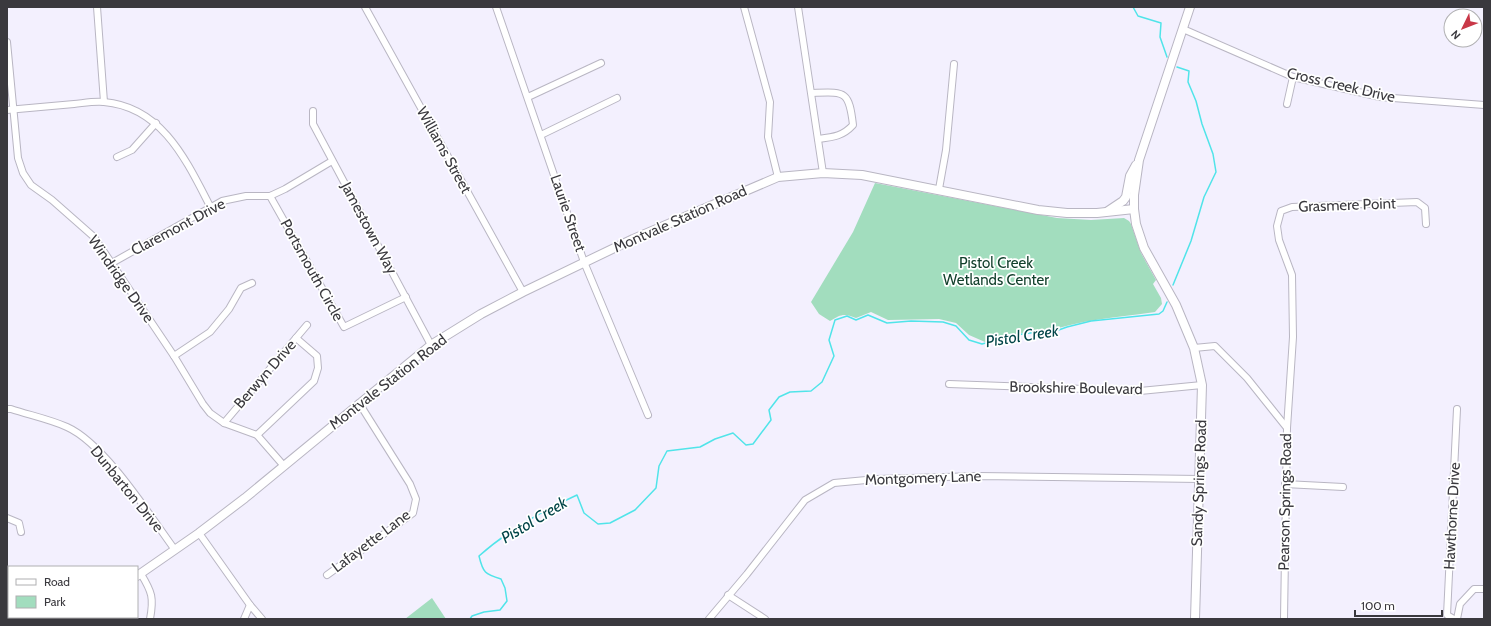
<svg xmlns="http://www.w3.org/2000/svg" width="1491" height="626" font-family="Cabin,sans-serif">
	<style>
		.green { fill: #a2ddbe }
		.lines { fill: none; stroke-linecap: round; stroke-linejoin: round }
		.stream { stroke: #50e4e9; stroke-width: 1.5 }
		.minor-casing { stroke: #b9b6c3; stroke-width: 8 }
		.tertiary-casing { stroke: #b9b6c3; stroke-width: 10 }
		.minor { stroke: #fff; stroke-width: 6 }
		.tertiary { stroke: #fff; stroke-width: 8 }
		.labels { text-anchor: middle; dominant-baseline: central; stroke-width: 3.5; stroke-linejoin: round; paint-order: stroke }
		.street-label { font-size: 15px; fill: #3a393e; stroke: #fff }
		.park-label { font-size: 15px; fill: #12402c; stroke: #fff }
		.water-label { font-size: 16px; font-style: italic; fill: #004447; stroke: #fff }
	</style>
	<rect width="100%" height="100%" fill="#f3f0fe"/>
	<g class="green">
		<path d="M875,183L1057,218L1091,220L1124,218L1129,221L1131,224L1141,253L1156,280L1153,284L1161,298L1162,304L1155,312C1117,318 1080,319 1044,333L1037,330L985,342L969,335L956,323L939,319L888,320L871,312L856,318C844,313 841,314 830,321L819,314L811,302L853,232Z"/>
		<path d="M432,598L446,619H405Z"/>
		<path d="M36,617H77L78,619H37Z"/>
	</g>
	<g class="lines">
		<g class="stream">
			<path d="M1133,7L1138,16L1161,23L1160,37L1167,57"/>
			<path d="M1173,285L1191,241L1204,197L1216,172L1213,154L1202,124L1196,101L1188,82L1189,71L1177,67"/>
			<path d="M470,619L472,616L484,612L500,610L507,601L505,588L501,579C485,574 483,573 479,556C508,530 542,511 577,495L584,513L598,524L610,523L635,510L656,488L659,466L667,451L700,447L715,439L733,433L746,445L753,444L771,420L769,410L779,397L790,392L811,391L822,382L834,356L829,340L835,320L847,316L856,320L868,315L887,323L911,321L943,322L956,326L969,340L982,344L1016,335L1037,332L1042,336L1067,327L1091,321L1159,314L1163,311L1167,302"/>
		</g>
		<defs>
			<g id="minor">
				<path d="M97,7L104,102"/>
				<path d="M365,7L523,292"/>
				<path d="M496,7L584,262L648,415"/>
				<path d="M744,7L770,102L768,137L778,177"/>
				<path d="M798,7L823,173"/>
				<path d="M1183,29L1293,77L1380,97L1484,105"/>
				<path d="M7,42L18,158L23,173L31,185L52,200L94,237L174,356L203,404L210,413L224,423L257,435L284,466"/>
				<path d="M812,93C845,92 849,90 853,125C843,136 834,137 818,139"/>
				<path d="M528,97L601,63"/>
				<path d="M1287,104L1293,77"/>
				<path d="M7,110C29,108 52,106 74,104C84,103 94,101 104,102C163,107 187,162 211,208"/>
				<path d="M313,111V124L431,345"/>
				<path d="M541,135L617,98"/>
				<path d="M117,157L132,150L156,123"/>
				<path d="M939,189L946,150L954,64"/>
				<path d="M270,196L344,327L406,297"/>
				<path d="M112,263L222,201L246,196H270L285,189L332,161"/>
				<path d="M1194,348L1215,346L1247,378L1287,428L1284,619"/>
				<path d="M174,356L210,332L229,309L241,288L252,283"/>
				<path d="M949,384L1140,391L1202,385"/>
				<path d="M7,409H11C29,415 49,419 67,427C105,444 150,516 175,550"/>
				<path d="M224,423L307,325"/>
				<path d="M1287,428L1293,337L1292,275L1279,240L1277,226L1281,211L1292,207L1417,202L1425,208L1426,224"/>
				<path d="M257,435L314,381L318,368L317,356L296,338"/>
				<path d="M1285,484L1343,487"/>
				<path d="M7,518L19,523L21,532"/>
				<path d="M199,533L250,605"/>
				<path d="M141,574C152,592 154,598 150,619"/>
				<path d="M327,575L413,513L416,499L410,484L359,403"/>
				<path d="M728,595L765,619"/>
				<path d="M244,619L250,605L262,619"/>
				<path d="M709,619L747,574L805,500L834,483L877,479L978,476L1200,479"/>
				<path d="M1454,619L1447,615L1457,409"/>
				<path d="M1457,619L1460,604L1474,589H1484"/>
			</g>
			<g id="tertiary">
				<path d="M1190,7L1139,160L1134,195V209L1136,224L1144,248L1176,305L1194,348L1202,385L1195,619"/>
				<path d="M1108,211L1123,201L1126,197L1130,176L1136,165"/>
				<path d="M137,576L199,533L245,498L431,345L481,314L523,292L633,239L778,177L823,173L862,175L1038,210L1067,213H1097L1134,209"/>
				<path d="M7,618L11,617"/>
			</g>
		</defs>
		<use href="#minor" class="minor-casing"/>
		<use href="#tertiary" class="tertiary-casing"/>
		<use href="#minor" class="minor"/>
		<use href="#tertiary" class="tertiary"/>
	</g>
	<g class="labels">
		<g class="street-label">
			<text transform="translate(1341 85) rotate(13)">Cross Creek Drive</text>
			<text transform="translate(444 150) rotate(61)">Williams Street</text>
			<text transform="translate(1347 205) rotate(-2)">Grasmere Point</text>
			<text transform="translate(568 213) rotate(71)">Laurie Street</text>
			<text transform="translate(680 219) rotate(-24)">Montvale Station Road</text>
			<text transform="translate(178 227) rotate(-28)">Claremont Drive</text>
			<text transform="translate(369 228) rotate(62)">Jamestown Way</text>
			<text transform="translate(312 270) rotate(61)">Portsmouth Circle</text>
			<text transform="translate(121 279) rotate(55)">Windridge Drive</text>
			<text transform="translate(265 374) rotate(-49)">Berwyn Drive</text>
			<text transform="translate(388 382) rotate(-38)">Montvale Station Road</text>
			<text transform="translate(1076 388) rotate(1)">Brookshire Boulevard</text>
			<text transform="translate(923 478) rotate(-2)">Montgomery Lane</text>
			<text transform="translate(1199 483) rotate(-88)">Sandy Springs Road</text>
			<text transform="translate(127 489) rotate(51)">Dunbarton Drive</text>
			<text transform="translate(1285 502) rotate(-89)">Pearson Springs Road</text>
			<text transform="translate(1452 516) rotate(-87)">Hawthorne Drive</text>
			<text transform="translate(371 541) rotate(-37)">Lafayette Lane</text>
		</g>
		<g class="park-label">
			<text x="996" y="263">Pistol Creek<tspan x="996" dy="17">Wetlands Center</tspan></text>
		</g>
		<g class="water-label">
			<text transform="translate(1022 336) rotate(-9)">Pistol Creek</text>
			<text transform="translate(534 520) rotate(-31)">Pistol Creek</text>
		</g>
	</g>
	<rect width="1491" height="626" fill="none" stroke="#3a393e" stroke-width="16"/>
	<rect x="8" y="566" width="130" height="52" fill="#ffffff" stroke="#b0b0b2"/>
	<rect x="16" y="579" width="20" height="6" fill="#ffffff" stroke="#b0b0b2"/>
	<text x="44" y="586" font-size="12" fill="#3a393e">Road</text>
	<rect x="16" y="596" width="20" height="12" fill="#a2ddbe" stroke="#b0b0b2"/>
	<text x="44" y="606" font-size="12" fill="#3a393e">Park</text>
	<g transform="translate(1463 28) rotate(227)"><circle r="19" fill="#ffffff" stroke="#b0b0b2"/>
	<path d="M0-3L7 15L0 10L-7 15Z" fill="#c93848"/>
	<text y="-6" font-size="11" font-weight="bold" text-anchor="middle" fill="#3a393e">N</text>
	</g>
	<path d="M1355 610v6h87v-6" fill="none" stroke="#3a393e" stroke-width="2"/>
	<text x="1361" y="610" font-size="12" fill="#3a393e" stroke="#ffffff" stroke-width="3" paint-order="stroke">100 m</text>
</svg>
